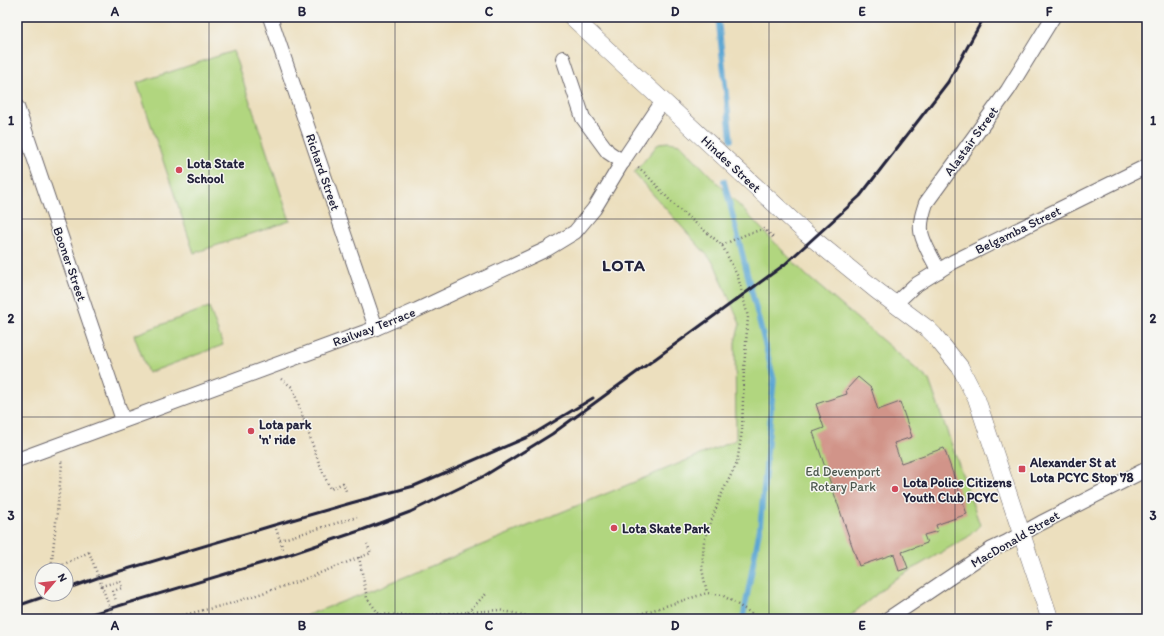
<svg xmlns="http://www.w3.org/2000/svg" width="1164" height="636" font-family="Itim,sans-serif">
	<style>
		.green { fill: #b1d67f; stroke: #6a7c5d }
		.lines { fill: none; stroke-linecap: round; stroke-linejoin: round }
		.stream { stroke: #5ba6d3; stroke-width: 5.5 }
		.building { fill: #d19489 }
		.minor-casing { stroke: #696469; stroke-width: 16 }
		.tertiary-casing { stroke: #696469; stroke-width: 18 }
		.path { stroke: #696469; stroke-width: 2.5; stroke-dasharray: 1 3; stroke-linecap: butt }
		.minor { stroke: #fff; stroke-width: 14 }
		.tertiary { stroke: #fff; stroke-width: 17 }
		.rail { stroke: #22223b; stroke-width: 3 }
		.path-bridge { stroke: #696469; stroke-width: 2.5; stroke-dasharray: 1 3; stroke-linecap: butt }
		.grid { fill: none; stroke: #22223b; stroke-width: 1; stroke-opacity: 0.55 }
		.poi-dot { fill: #d1495b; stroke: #f6f6f2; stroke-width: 1.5 }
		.labels { text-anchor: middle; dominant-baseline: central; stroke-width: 3; stroke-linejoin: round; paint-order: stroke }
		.street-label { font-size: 13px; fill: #22223b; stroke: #f6f6f2 }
		.poi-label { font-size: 13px; font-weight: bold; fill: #22223b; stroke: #f6f6f2; text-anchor: start }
		.park-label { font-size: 13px; fill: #4d584f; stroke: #f6f6f2 }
		.district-label { font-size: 17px; font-weight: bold; letter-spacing: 1px; fill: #22223b; stroke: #f6f6f2 }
		.neatline { fill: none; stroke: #22223b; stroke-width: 1.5 }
		.grid-label { font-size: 13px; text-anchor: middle; font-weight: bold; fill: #22223b }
	</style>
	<rect width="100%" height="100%" fill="#f6f6f2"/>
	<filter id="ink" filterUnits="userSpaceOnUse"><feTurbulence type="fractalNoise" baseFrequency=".025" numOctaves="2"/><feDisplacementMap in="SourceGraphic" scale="8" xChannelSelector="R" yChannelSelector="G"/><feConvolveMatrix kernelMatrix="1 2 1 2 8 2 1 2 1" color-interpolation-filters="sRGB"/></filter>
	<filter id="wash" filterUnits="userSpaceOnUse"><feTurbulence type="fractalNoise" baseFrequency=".012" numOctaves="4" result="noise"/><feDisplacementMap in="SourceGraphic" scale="16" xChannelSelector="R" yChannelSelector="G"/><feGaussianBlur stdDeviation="0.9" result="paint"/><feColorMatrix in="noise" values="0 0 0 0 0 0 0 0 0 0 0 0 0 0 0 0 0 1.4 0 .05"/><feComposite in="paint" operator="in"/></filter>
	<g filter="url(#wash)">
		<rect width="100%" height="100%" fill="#ecdfbe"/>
		<g class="green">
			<path d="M233,51L290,221L194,253L137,83Z"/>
			<path d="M669,142L680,144L806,275L929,380L980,525L968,537L895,579L850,616L848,619H297L373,590L736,440L735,342L740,324L714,263L634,173L659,143Z"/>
			<path d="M209,307L223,345L148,373L134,335Z"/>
		</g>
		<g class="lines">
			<g class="stream">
				<path d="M718,17L731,140"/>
				<path d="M724,181L774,380L760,527L743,618L741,619"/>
			</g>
		</g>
		<g id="blocks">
			<path class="building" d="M858,377L871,388L878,410L900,402L912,437L894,443L901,463L944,448L967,514L936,525L938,531L924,535L927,543L902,552L908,568L899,571L894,554L859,566L813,432L824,428L816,404L847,394L846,390Z"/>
		</g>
	</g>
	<g filter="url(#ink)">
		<use href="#blocks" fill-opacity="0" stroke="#696469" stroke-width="1"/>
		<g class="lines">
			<defs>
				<g id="minor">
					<path d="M270,17L376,328"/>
					<path d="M563,58L583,118L608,152L623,162"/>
					<path d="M17,107L123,420"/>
					<path d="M939,271C934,262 921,240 921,230C920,221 923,212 926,203L1008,90L1053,17"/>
					<path d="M895,304L914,286L953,262L1147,166"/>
					<path d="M17,460L376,328L417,310L547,249L575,232L594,209L626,156L663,101"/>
					<path d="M888,619L992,549L1007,542L1041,523L1147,469"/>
				</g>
				<path id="tertiary" d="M572,17L806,233L876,290L928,329L934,335L960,367L977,400L1050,619"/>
			</defs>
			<use href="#minor" class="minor-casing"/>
			<use href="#tertiary" class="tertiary-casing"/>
			<g class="path">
				<path d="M638,167L645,173L675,206L722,245L738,277L748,317L744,368L742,431L737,463L720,497L704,541L702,569L707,593"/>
				<path d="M722,245L747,234L764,229L774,238"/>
				<path d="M281,379L292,387L294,392L319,463L330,489L343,483L346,491"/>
				<path d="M276,529L283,549"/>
				<path d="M280,540L357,517"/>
				<path d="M359,557L367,598L379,614L415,616L499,610L542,619"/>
				<path d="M51,570L62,464L60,459"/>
				<path d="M52,570L89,552"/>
				<path d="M101,586L120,581L122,588L113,591L116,601"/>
				<path d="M468,612L486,594"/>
				<path d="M113,619H114"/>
				<path d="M167,619L229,604L302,580L371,553L367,544"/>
				<path d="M370,619L379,614"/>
				<path d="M624,619L707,593L722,595L751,613L756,619"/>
			</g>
			<use href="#minor" class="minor"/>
			<use href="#tertiary" class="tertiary"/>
			<g class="rail">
				<path d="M66,589L97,578L271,526L351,503L414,486L530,436L593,398"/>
				<path d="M17,606L52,594"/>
				<path d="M75,619L282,557L362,530L410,512L484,476L552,434L784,265L860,196L948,82L984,17"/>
			</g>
			<path class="path-bridge" d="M89,552L114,619"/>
		</g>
	</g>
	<path class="grid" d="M209,17V619M395,17V619M582,17V619M769,17V619M955,17V619M17,219H1147M17,417H1147"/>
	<g class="poi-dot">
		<circle cx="179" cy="170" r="4"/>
		<circle cx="251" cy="431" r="4"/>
		<rect x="1018" y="465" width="8" height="8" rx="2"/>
		<circle cx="895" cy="489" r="4"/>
		<circle cx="614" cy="528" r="4"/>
	</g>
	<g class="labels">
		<g class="street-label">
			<text transform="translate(971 141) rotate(-54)">Alastair Street</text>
			<text transform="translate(731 164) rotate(43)">Hindes Street</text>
			<text transform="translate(323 172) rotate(71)">Richard Street</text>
			<text transform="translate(1018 230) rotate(-26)">Belgamba Street</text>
			<text transform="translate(70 264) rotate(71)">Booner Street</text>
			<text transform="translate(374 327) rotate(-21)">Railway Terrace</text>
			<text transform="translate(1015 539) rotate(-30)">MacDonald Street</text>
		</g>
		<g class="poi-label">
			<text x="187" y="163">Lota State<tspan x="187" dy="15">School</tspan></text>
			<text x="259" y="424">Lota park<tspan x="259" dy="15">'n' ride</tspan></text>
			<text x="1030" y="462">Alexander St at<tspan x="1030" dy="15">Lota PCYC Stop 78</tspan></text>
			<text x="903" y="482">Lota Police Citizens<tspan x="903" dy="15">Youth Club PCYC</tspan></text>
			<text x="622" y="528">Lota Skate Park</text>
		</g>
		<g class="park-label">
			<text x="843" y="471">Ed Devenport<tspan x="843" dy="15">Rotary Park</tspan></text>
		</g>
		<g class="district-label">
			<text x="624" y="265">LOTA</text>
		</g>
	</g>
	<rect width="1164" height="636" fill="none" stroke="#f6f6f2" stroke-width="44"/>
	<g transform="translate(54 582) rotate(62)"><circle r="19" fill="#f6f6f2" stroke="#a1a1a9"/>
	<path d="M0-3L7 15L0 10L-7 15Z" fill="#d1495b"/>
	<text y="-6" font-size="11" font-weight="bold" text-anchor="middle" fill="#22223b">N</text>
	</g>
	<rect x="22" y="22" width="1120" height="592" class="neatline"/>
	<g class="grid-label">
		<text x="115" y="16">A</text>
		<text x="302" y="16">B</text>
		<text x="489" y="16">C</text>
		<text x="675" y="16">D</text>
		<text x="862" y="16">E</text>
		<text x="1049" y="16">F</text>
		<text x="11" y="125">1</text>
		<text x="1153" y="125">1</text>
		<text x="11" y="323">2</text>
		<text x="1153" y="323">2</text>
		<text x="11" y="520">3</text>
		<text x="1153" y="520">3</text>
		<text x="115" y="630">A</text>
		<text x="302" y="630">B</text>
		<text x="489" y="630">C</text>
		<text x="675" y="630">D</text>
		<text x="862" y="630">E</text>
		<text x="1049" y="630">F</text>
	</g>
</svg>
